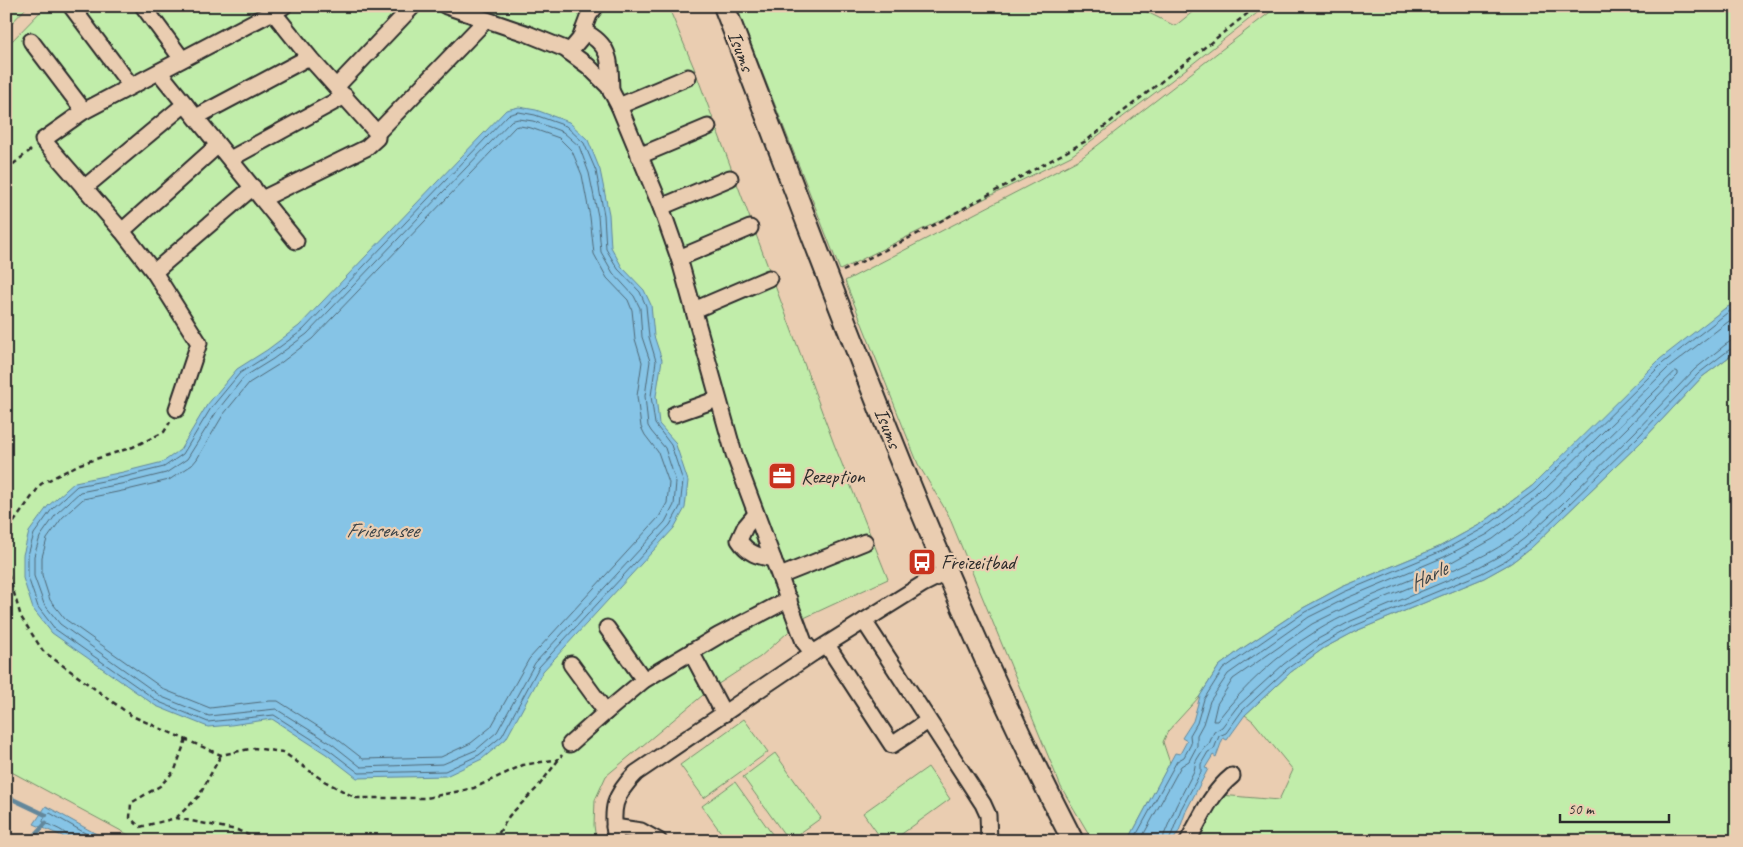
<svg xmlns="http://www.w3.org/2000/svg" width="1743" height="847" font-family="Caveat,sans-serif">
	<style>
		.green { fill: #c1edaa; stroke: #768c6a }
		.water { fill: #86c4e6; stroke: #62879b }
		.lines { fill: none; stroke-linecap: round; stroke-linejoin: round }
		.shore { stroke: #4f6876; stroke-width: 1 }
		.stream { stroke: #62879b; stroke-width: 4.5 }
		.minor-casing { stroke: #2b2b2b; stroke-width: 19 }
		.major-casing { stroke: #2b2b2b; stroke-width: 24 }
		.path { stroke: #2b2b2b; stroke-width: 2.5; stroke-dasharray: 5 4; stroke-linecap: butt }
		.minor { stroke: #eacdb1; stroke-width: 15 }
		.major { stroke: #eacdb1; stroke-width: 20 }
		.labels { text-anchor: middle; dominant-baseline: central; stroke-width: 4.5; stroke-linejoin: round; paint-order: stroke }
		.street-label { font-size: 20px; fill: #2b2b2b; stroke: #eacdb1 }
		.poi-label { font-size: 20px; fill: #2b2b2b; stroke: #eacdb1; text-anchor: start }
		.water-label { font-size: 21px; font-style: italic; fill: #394247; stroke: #eacdb1 }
	</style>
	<rect width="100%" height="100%" fill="#eacdb1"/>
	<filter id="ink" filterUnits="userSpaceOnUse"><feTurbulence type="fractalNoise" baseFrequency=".02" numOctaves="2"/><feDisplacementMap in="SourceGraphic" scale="10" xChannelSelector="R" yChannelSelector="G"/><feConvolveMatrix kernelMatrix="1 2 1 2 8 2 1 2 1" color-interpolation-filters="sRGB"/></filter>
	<g filter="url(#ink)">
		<g class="green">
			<path d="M6,6H28L6,29Z"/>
			<path d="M46,6H668L694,68L834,444L888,579L804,618L760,657L709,690L606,776L595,800L594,825L596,841H140L6,769V47Z"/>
			<path d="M736,6H758L759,10L787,6H1122L1143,10L1175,26L1200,6H1266L1172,80L1071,156L840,270Z"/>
			<path d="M1278,6H1737V302L1724,309L1532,486L1481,524L1439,547L1342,587L1303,608L1240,650L1219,666L1200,696L1168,731L1163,742L1170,763L1128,841H1093L1061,787L948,514L918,464L845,281L1080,159Z"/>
			<path d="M1737,351V841H1194L1220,795L1279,800L1293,770L1253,721L1245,715L1291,672L1324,648L1356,631L1484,578L1511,563L1532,547L1642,441L1702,377Z"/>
			<path d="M744,719L768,752L704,798L680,765Z"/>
			<path d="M775,753L821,818L789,841L743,777Z"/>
			<path d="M928,767L950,799L892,841H883L863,813Z"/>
			<path d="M735,782L777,841H727L702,806Z"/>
		</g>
		<g class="water">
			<path d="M519,107L536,110L569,122L588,140L600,170L609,214L611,247L622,267L644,290L651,305L654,336L662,360L656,396L659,424L675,442L688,481L685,508L674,528L543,671L506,739L482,759L446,776L357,778L326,754L272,719L231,725L208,727L156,706L52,633L33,609L23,578V555L29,532L48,506L75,482L123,472L163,462L180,450L207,405L237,369L267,350L299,326L506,110Z"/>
			<path d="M1737,302V351L1702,377L1642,441L1532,547L1511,563L1484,578L1356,631L1324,648L1291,672L1245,715L1227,740L1223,738L1216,757L1213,755L1205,768L1208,769L1186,811L1179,831L1173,841H1128L1175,753L1180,754L1187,741L1182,738L1193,721L1200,696L1219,666L1240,650L1303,608L1342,587L1439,547L1481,524L1532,486L1660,359L1724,309Z"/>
			<path d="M46,806L109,841H68L62,836L34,824Z"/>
		</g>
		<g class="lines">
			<g class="shore">
				<path d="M519,112L535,115L566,126L584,143L596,171L604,215L606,249L618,269L640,292L646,306L649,337L656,361L651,396L655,424L671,445L683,481L680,507L670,525L539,667L502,736L479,755L445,771L359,773L329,750L274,715L208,722L159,702L55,629L38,607L28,577V555L34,534L52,509L77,486L124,477L164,467L183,454L211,408L240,373L270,354L303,330L508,115Z"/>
				<path d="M519,119L533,121L563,132L579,146L589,173L598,216L601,252L613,273L634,296L640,308L642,337L650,361L645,396L648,426L651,431L665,448L676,482L674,505L665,522L535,663L497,732L476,750L443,764L361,767L332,744L276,709L209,716L162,697L60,624L44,604L34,576V556L40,537L57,513L80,492L126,483L166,473L187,459L217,411L244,377L273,359L307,334L511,121Z"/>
				<path d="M520,126L531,128L559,138L572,151L582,175L590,217L594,254L607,278L628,300L632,310L635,339L642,362L637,396L641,427L645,435L658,452L669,483L667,503L659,517L529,659L491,727L471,743L441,757L363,759L336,738L278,701H270L210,708L165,690L65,619L50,600L42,575V557L47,539L62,518L83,499L127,490L169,480L192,465L197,459L223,415L249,383L278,365L312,339L515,127Z"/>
				<path d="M1676,371L1678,372V375L1628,427L1520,533C1482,561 1444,573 1401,591C1372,603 1342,615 1315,632C1278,654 1243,687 1217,721H1213L1217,704L1233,679L1312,624L1350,605L1448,564L1493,539L1544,500Z"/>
				<path d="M70,841C68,830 52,827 43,822V820L47,814L50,813L99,841"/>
				<path d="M1133,841L1177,761L1184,757L1191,744L1190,735L1197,723L1204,699L1223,669L1305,612L1344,592L1442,551L1484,528L1535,490L1663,363L1727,313L1737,307"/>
				<path d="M1140,841L1181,766L1189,761L1197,746V735L1203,724L1210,701L1228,674L1309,617L1347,598L1444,557L1488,534L1539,495L1668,368L1737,315"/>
				<path d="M1163,841L1164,835L1176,806L1194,771L1196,761L1204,748L1209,744L1214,732L1222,727L1237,707L1284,664L1318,639L1351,621L1479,567L1505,553L1525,538L1561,505L1634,433L1695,369L1725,345L1731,341H1737"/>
				<path d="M1169,841L1181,809L1201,772V764L1208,752L1214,749L1219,736L1226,733L1242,711L1287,669L1322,644L1354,626L1482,573L1508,559L1529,543L1638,437L1699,373L1729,350L1737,347"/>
			</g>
			<g class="stream">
				<path d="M6,796L46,815"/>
				<path d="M30,841L46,823"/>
			</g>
			<defs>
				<g id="minor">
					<path d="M71,6L131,86"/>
					<path d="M143,6L182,59"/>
					<path d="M446,6L528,34L565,49L588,66L609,87L619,106L661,207L679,258L734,454L804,642L813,653"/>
					<path d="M583,31C612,45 610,62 611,92"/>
					<path d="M31,41L84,111"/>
					<path d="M569,52L580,39L589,15L596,6"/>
					<path d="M159,72L296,241"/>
					<path d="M336,87L413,6"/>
					<path d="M619,106L688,77"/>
					<path d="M196,117L309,57"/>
					<path d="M377,133L485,21"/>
					<path d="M639,156L708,127"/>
					<path d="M230,159L345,96"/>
					<path d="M84,188L185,104"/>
					<path d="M262,199L366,148L377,138V133L309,57L273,12"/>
					<path d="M661,207L730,178"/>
					<path d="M122,231L218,145"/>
					<path d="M679,258L750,228"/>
					<path d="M154,272L253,187"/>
					<path d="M694,310L769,278"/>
					<path d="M177,409L199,343L154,272L122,231L43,140L84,111L284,6"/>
					<path d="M675,414L718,399"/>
					<path d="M756,514L745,527L739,540C748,554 758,556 773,559"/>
					<path d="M780,576L865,542"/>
					<path d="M864,621L983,804L988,815L989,841"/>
					<path d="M607,628L644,680"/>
					<path d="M827,645L892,745L928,721"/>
					<path d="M691,652L724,714"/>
					<path d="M571,664L606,712"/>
					<path d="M570,744L606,712L644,680L718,636L789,599"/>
					<path d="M614,827L641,831L659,841"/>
					<path d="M616,841C611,809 613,796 636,773L813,653L923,584L947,572"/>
					<path d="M1188,841C1201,817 1211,793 1232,776"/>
				</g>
				<path id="major" d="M724,6C833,287 934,573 1073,841"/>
			</defs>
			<use href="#minor" class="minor-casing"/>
			<use href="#major" class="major-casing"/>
			<g class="path">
				<path d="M6,170L32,149"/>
				<path d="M843,271L919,233L1086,141L1257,6"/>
				<path d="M6,557L11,526L41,484L80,464L133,447L164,432L170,422"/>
				<path d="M6,566L21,617L43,651L132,716L221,755L254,748L283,752L324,781L356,798H426L474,788L523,765L559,759"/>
				<path d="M186,739L175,770L160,786L131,803L130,818L140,827L176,818L237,830L261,841"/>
				<path d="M176,818L199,796L221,755"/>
				<path d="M494,841L509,816L538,787L562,755"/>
			</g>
			<use href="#minor" class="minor"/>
			<use href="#major" class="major"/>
		</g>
	</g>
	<defs>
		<symbol id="office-square" viewBox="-11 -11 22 22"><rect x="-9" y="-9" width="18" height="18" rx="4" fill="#c8321e" stroke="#eacdb1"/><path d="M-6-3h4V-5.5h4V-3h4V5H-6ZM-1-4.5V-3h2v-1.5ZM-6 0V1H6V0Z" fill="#fff"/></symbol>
		<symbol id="bus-square" viewBox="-11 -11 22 22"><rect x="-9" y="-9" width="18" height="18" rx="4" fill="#c8321e" stroke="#eacdb1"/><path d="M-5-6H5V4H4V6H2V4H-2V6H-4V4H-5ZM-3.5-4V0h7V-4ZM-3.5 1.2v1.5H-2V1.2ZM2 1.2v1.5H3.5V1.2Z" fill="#fff"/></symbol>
	</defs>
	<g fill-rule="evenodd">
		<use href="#office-square" x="766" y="460" width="32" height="32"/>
		<use href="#bus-square" x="906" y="546" width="32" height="32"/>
	</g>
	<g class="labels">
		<g class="street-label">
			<text transform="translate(741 51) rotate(69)">Isums</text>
			<text transform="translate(888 428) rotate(68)">Isums</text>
		</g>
		<g class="poi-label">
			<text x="801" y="476">Rezeption</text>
			<text x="941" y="562">Freizeitbad</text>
		</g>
		<g class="water-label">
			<text x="382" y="530">Friesensee</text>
			<text transform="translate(1428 576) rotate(-27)">Harle</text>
		</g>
	</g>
	<rect width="1743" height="847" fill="none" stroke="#eacdb1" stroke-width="25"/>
	<rect x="12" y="12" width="1718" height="822" fill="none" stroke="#2b2b2b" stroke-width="2" filter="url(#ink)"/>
	<path d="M1560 814v8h109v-8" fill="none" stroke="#2b2b2b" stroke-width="2.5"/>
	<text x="1568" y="814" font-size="15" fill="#2b2b2b" stroke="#eacdb1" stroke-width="4" paint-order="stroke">50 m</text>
</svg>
